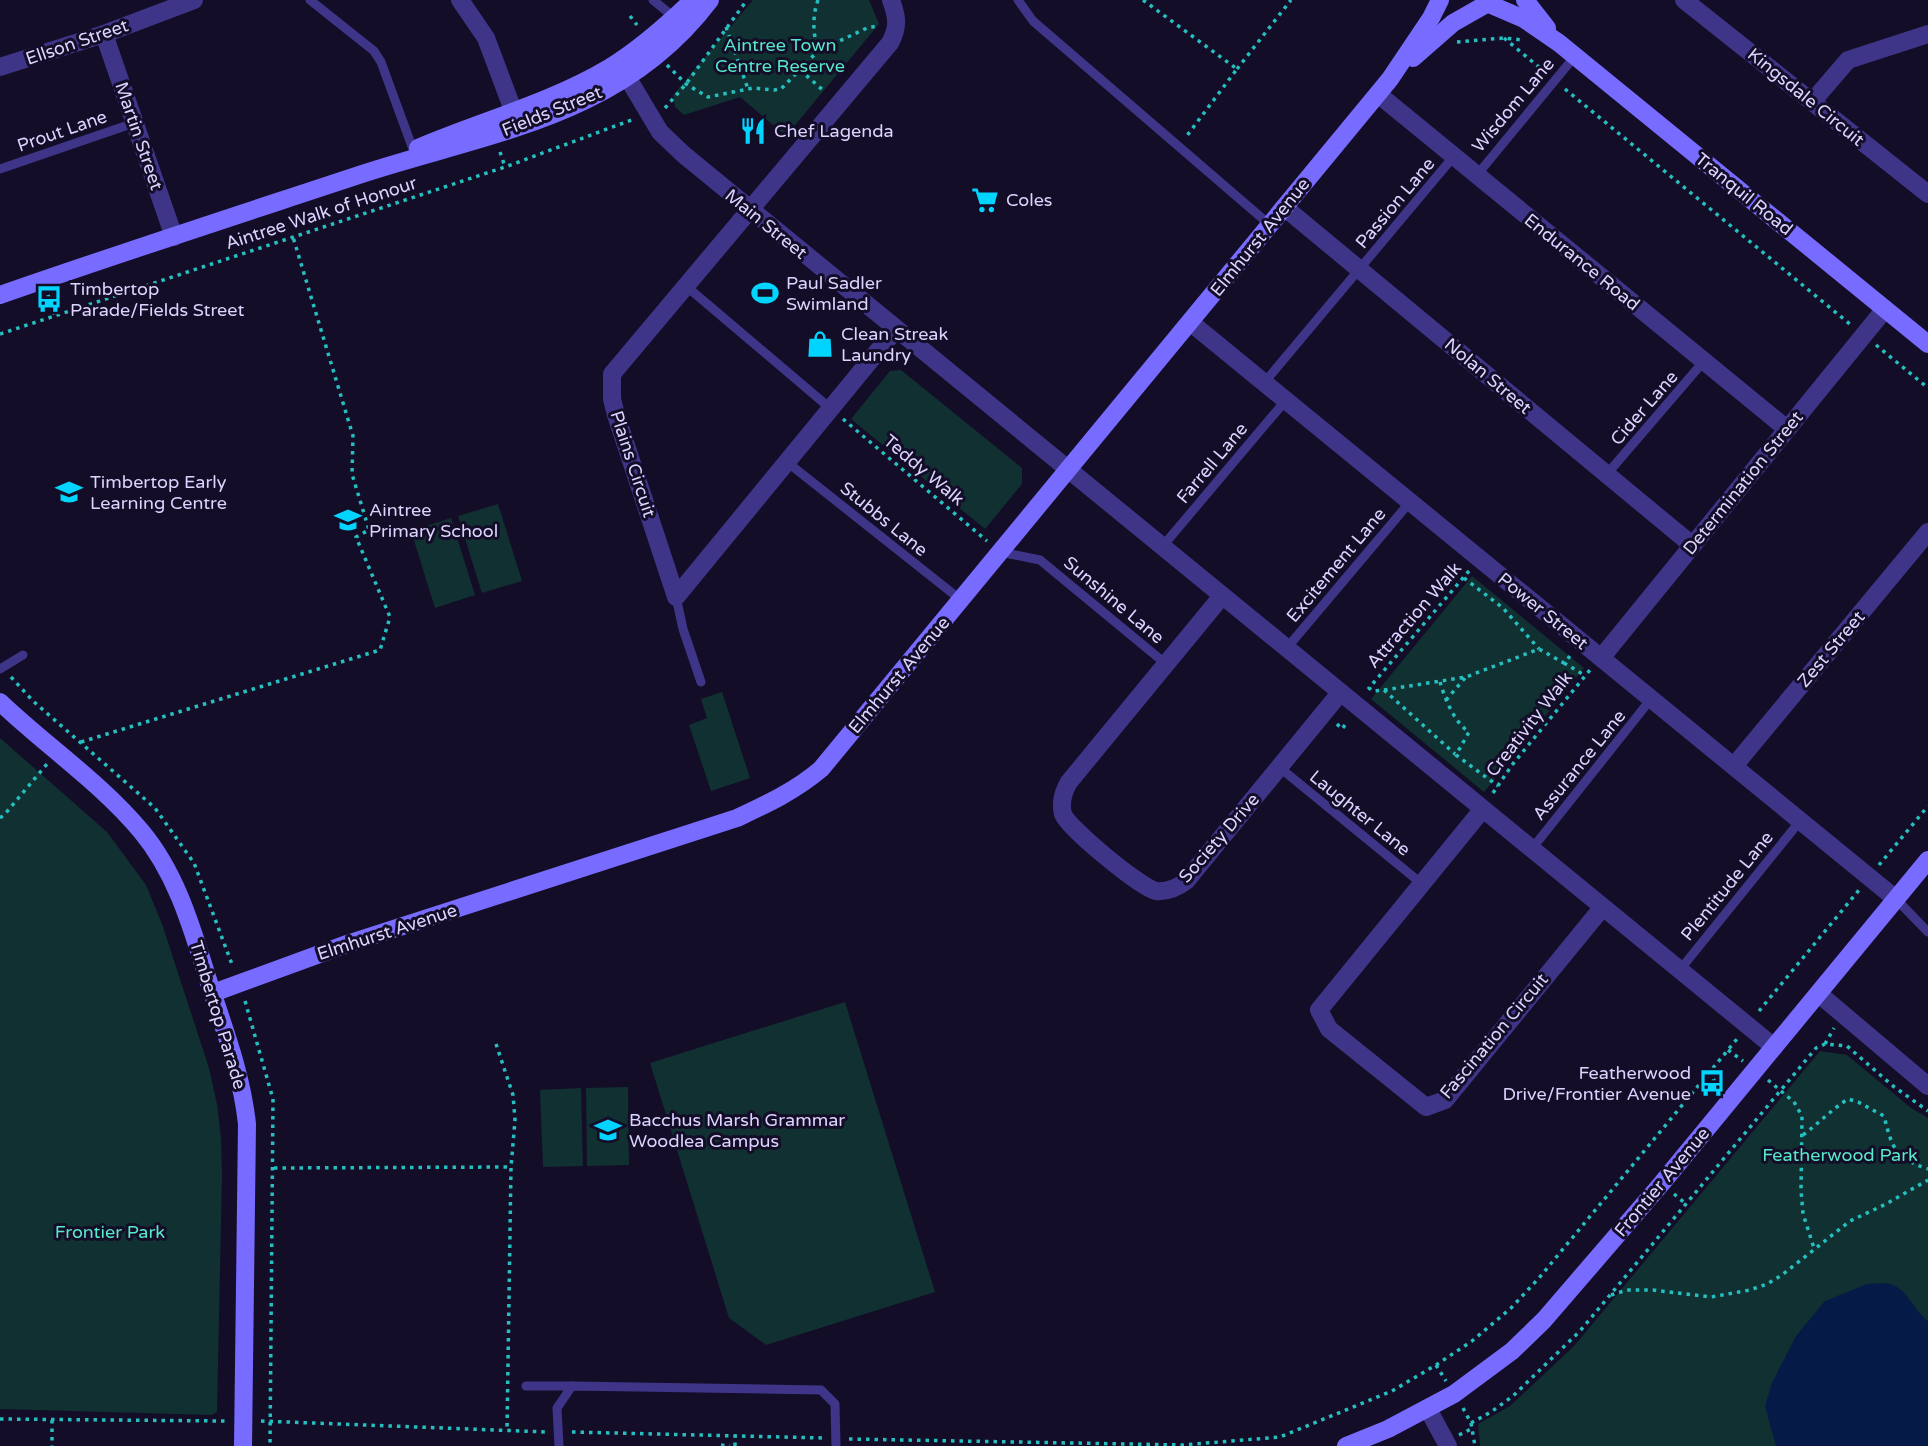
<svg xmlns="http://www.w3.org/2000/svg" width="1928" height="1446" font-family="'Varela Round',sans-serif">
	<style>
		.green { fill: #103032 }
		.water { fill: #061a47 }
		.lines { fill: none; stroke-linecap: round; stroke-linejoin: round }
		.path { stroke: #26bfc0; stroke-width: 3.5; stroke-dasharray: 3.5 5; stroke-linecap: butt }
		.lane { stroke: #3e3589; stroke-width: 9 }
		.street { stroke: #3e3589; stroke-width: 18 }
		.secondary { stroke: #786bff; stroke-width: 18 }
		.labels { text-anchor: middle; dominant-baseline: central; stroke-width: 6; stroke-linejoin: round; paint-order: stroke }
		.street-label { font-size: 18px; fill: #dcd4ff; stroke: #140d27 }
		.park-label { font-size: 18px; fill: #57e8ce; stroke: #140d27 }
		.poi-label { font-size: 18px; fill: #dcd4ff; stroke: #140d27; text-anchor: start }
	</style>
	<rect width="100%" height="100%" fill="#140d27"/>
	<g class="green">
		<path d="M753,0H869L879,24L786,136L740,97L684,115L675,107L673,95Z"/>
		<path d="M901,370L1022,468V484L985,529L851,419L890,371Z"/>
		<path d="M498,504L522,581L482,593L458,516Z"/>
		<path d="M451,518L475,595L435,608L411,531Z"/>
		<path d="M1472,576L1584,668L1484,792L1371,699Z"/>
		<path d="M722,692L750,778L711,791L689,725L707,718L701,699Z"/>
		<path d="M0,738L107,832L146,885L162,924L209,1068L217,1104L221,1138L222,1174L217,1412L211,1415L0,1409Z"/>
		<path d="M845,1002L935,1292L766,1345L729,1318L650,1063Z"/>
		<path d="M1820,1051L1847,1055L1911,1108L1928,1118V1446H1480L1478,1424L1510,1406L1574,1346Z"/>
		<path d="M628,1087L629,1165L587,1166L586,1088Z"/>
		<path d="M581,1088L583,1166L543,1167L540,1090Z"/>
	</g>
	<path class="water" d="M1867,1284C1874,1284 1884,1282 1890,1284C1908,1289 1914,1311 1928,1321V1446H1776L1765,1406L1772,1383L1796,1336L1825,1301Z"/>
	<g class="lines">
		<g class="path">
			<path d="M818,0C812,17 813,33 818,51"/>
			<path d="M1143,0L1237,69L1186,137"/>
			<path d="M630,16L637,25"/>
			<path d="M726,27L748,89"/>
			<path d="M1504,38L1546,73"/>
			<path d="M1457,42L1504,38L1522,40"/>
			<path d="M667,65L686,84L708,97L753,88L774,90L781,89L818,51L867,28L877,26"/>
			<path d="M1237,69L1291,0"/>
			<path d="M800,70L825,92"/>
			<path d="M1565,89L1851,325"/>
			<path d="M665,108L686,84L747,0"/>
			<path d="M500,152L505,167"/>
			<path d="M48,295L55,316"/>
			<path d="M0,334L505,167L634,119"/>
			<path d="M1876,345L1928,388"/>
			<path d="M843,419L987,541"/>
			<path d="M1469,571L1369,688L1373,691L1384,690L1466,677L1539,649L1564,663L1570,656"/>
			<path d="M1464,578L1503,608L1539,649"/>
			<path d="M1564,663L1586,676"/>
			<path d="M11,677L33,701L155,808L194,863L233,967"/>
			<path d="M1440,682C1445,699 1454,722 1469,732L1456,755L1498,786"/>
			<path d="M1384,690L1455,754"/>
			<path d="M1446,700L1465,678"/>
			<path d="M1337,724L1342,729L1348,721"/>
			<path d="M81,742L380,650L390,617L356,537L369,530L352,474L353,436L293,237"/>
			<path d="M1493,793L1512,765L1590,670"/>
			<path d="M0,818L5,814L47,764"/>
			<path d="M1879,865L1928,806"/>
			<path d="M245,1001L273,1099L270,1446"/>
			<path d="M1759,1011L1859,890"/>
			<path d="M496,1044L513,1095L515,1120L511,1167"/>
			<path d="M1825,1044L1834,1028"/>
			<path d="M1728,1050L1743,1061"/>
			<path d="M1707,1074L1714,1080L1712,1083"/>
			<path d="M1768,1080L1794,1102L1802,1116L1801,1190L1803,1214L1814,1248"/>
			<path d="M1803,1135C1819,1123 1831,1110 1848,1099L1858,1102L1884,1116C1892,1148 1895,1158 1928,1169"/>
			<path d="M274,1168L511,1167L507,1430"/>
			<path d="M1674,1194L1686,1204"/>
			<path d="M1611,1295L1627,1290H1653L1711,1297L1750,1290L1767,1284L1782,1275L1850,1221L1886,1204L1928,1180"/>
			<path d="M1436,1365L1446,1381"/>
			<path d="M1463,1408L1471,1423L1475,1446"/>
			<path d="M0,1419L225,1421"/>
			<path d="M52,1420V1446"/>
			<path d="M261,1421L547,1432"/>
			<path d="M1471,1423L1491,1412L1513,1396L1580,1331L1816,1048L1825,1044L1847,1046L1893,1086L1928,1111"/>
			<path d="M572,1432L824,1438"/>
			<path d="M1459,1435L1473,1428"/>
			<path d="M849,1439L1183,1445L1280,1437L1392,1391L1436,1365L1472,1341L1511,1308L1539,1278L1737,1039"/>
			<path d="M721,1445L730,1446"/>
			<path d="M735,1446V1436"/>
		</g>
		<g class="lane">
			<path d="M310,0L374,51L381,62L414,152"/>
			<path d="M653,0L675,18"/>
			<path d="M1018,0L1033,21L1270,225"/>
			<path d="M0,169L134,123"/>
			<path d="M1477,175L1575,56"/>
			<path d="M686,286L831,409"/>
			<path d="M1264,383L1454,156"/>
			<path d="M787,462L961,600"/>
			<path d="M1607,474L1704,361"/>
			<path d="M1162,547L1286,400"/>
			<path d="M1000,552L1040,560L1166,664"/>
			<path d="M676,597L683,629L701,682"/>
			<path d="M1286,649L1410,502"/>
			<path d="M0,669L23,655"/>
			<path d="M1279,767L1422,884"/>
			<path d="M1531,850L1651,699"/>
			<path d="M1896,899L1928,932"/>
			<path d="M1679,971L1800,821"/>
			<path d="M526,1386H572"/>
			<path d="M559,1446L557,1408L572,1386L821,1390L835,1404L836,1446"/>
		</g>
		<g class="street">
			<path d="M460,0L486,38L519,126"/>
			<path d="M891,0C897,16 899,27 890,43L612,374V399L616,415L676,597L896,329"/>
			<path d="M1684,0L1928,194"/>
			<path d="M104,34L174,237"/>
			<path d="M620,65L660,132L683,154L1774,1047"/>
			<path d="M0,67L104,34L194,0"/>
			<path d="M1378,94L1787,429"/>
			<path d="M1812,102L1848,60L1928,34"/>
			<path d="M1284,207L1692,545"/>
			<path d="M1190,322L1896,899"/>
			<path d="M1222,596L1069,782C1063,792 1060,802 1063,814C1068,828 1141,888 1156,891C1167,892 1177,888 1186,881L1340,693"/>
			<path d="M1601,658L1885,309"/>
			<path d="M1734,766L1928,532"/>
			<path d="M1482,810L1319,1010L1329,1029L1426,1107L1445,1100L1602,908"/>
			<path d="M1819,994L1928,1086"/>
			<path d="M1428,1409L1448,1446"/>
		</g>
		<g class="secondary">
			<path d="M1525,0L1547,28"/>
			<path d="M1489,4L1524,19L1559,43L1928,344"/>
			<path d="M1413,58L1453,23L1483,6"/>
			<path d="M418,148C481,121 550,103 609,68C640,49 667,25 693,0"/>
			<path d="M0,295C120,253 241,214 362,174C491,132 622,117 710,0"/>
			<path d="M0,702C46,746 100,782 141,831C178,875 193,932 210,986C225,1031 242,1076 247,1124L243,1446"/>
			<path d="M213,993L347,944L737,818C767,804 795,791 821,769L1390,79L1431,18L1440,0"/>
			<path d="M1346,1446L1388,1429L1454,1394L1512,1351L1544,1320L1662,1183L1928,860"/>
		</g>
	</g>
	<defs>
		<symbol id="restaurant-bare" viewBox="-9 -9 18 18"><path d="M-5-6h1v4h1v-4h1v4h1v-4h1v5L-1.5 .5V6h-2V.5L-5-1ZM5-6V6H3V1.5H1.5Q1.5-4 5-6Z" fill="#00d4ff" stroke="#140d27" stroke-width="2.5" paint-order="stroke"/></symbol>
		<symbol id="supermarket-bare" viewBox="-9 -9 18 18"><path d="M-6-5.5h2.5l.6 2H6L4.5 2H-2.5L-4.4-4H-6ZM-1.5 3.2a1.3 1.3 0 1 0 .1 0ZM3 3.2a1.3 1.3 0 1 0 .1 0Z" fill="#00d4ff" stroke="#140d27" stroke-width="2.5" paint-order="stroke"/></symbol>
		<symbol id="stadium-bare" viewBox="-9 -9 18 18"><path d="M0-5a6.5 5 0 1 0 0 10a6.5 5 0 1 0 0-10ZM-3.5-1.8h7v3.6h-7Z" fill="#00d4ff" stroke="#140d27" stroke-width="2.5" paint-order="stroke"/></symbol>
		<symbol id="bus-bare" viewBox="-9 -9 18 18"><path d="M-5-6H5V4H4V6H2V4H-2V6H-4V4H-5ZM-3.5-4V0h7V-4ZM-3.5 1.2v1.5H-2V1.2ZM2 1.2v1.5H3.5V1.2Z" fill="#00d4ff" stroke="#140d27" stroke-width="2.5" paint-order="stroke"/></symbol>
		<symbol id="shop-bare" viewBox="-9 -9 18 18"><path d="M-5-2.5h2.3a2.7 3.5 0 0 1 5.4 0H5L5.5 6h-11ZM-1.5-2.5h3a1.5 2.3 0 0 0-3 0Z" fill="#00d4ff" stroke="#140d27" stroke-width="2.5" paint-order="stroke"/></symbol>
		<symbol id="school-bare" viewBox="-9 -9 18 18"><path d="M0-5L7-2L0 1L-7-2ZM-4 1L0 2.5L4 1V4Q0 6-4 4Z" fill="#00d4ff" stroke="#140d27" stroke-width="2.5" paint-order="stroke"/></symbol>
	</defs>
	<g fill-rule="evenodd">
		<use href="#restaurant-bare" x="734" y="112" width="38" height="38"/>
		<use href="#supermarket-bare" x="966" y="181" width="38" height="38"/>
		<use href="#stadium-bare" x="746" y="274" width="38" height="38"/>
		<use href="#bus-bare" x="30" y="280" width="38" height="38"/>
		<use href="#shop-bare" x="801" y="325" width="38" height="38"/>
		<use href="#school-bare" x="50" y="473" width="38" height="38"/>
		<use href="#school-bare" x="329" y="501" width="38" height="38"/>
		<use href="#bus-bare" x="1693" y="1064" width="38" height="38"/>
		<use href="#school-bare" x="589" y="1111" width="38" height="38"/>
	</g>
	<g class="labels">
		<g class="street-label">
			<text transform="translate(77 42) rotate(-19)">Ellson Street</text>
			<text transform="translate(1806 97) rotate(39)">Kingsdale Circuit</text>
			<text transform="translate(1513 105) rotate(-50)">Wisdom Lane</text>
			<text transform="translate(552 111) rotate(-22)">Fields Street</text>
			<text transform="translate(62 131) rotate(-19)">Prout Lane</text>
			<text transform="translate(139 136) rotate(71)">Martin Street</text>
			<text transform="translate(1744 194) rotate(39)">Tranquil Road</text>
			<text transform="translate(1395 203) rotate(-50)">Passion Lane</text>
			<text transform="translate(321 213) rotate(-18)">Aintree Walk of Honour</text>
			<text transform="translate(766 224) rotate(39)">Main Street</text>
			<text transform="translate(1260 237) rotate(-51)">Elmhurst Avenue</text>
			<text transform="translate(1582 262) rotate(39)">Endurance Road</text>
			<text transform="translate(1488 376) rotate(40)">Nolan Street</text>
			<text transform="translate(1644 408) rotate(-49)">Cider Lane</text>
			<text transform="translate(1212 463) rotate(-50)">Farrell Lane</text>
			<text transform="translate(633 464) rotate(72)">Plains Circuit</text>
			<text transform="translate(924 470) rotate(40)">Teddy Walk</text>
			<text transform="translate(1743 483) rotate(-51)">Determination Street</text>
			<text transform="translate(884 519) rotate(39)">Stubbs Lane</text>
			<text transform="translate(1336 565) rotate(-50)">Excitement Lane</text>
			<text transform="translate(1114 600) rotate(40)">Sunshine Lane</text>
			<text transform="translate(1543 611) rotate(39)">Power Street</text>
			<text transform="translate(1414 615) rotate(-49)">Attraction Walk</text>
			<text transform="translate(1831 649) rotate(-50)">Zest Street</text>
			<text transform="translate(899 675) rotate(-50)">Elmhurst Avenue</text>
			<text transform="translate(1529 724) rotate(-52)">Creativity Walk</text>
			<text transform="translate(1579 765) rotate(-51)">Assurance Lane</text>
			<text transform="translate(1360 813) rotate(39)">Laughter Lane</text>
			<text transform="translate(1219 838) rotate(-49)">Society Drive</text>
			<text transform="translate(1727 886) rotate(-51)">Plentitude Lane</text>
			<text transform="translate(387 932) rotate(-18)">Elmhurst Avenue</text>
			<text transform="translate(218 1015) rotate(73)">Timbertop Parade</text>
			<text transform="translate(1494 1036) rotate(-50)">Fascination Circuit</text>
			<text transform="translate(1662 1182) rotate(-50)">Frontier Avenue</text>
		</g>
		<g class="park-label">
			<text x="780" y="45">Aintree Town<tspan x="780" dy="21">Centre Reserve</tspan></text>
			<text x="1840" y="1155">Featherwood Park</text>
			<text x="110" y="1232">Frontier Park</text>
		</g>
		<g class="poi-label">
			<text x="774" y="131">Chef Lagenda</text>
			<text x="1006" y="200">Coles</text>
			<text x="786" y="283">Paul Sadler<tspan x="786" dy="21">Swimland</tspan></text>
			<text x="70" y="289">Timbertop<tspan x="70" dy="21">Parade/Fields Street</tspan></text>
			<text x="841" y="334">Clean Streak<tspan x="841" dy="21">Laundry</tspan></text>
			<text x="90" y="482">Timbertop Early<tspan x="90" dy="21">Learning Centre</tspan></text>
			<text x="369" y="510">Aintree<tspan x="369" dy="21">Primary School</tspan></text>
			<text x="1691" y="1073" text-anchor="end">Featherwood<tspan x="1691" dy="21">Drive/Frontier Avenue</tspan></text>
			<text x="629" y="1120">Bacchus Marsh Grammar<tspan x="629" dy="21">Woodlea Campus</tspan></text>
		</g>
	</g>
</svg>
